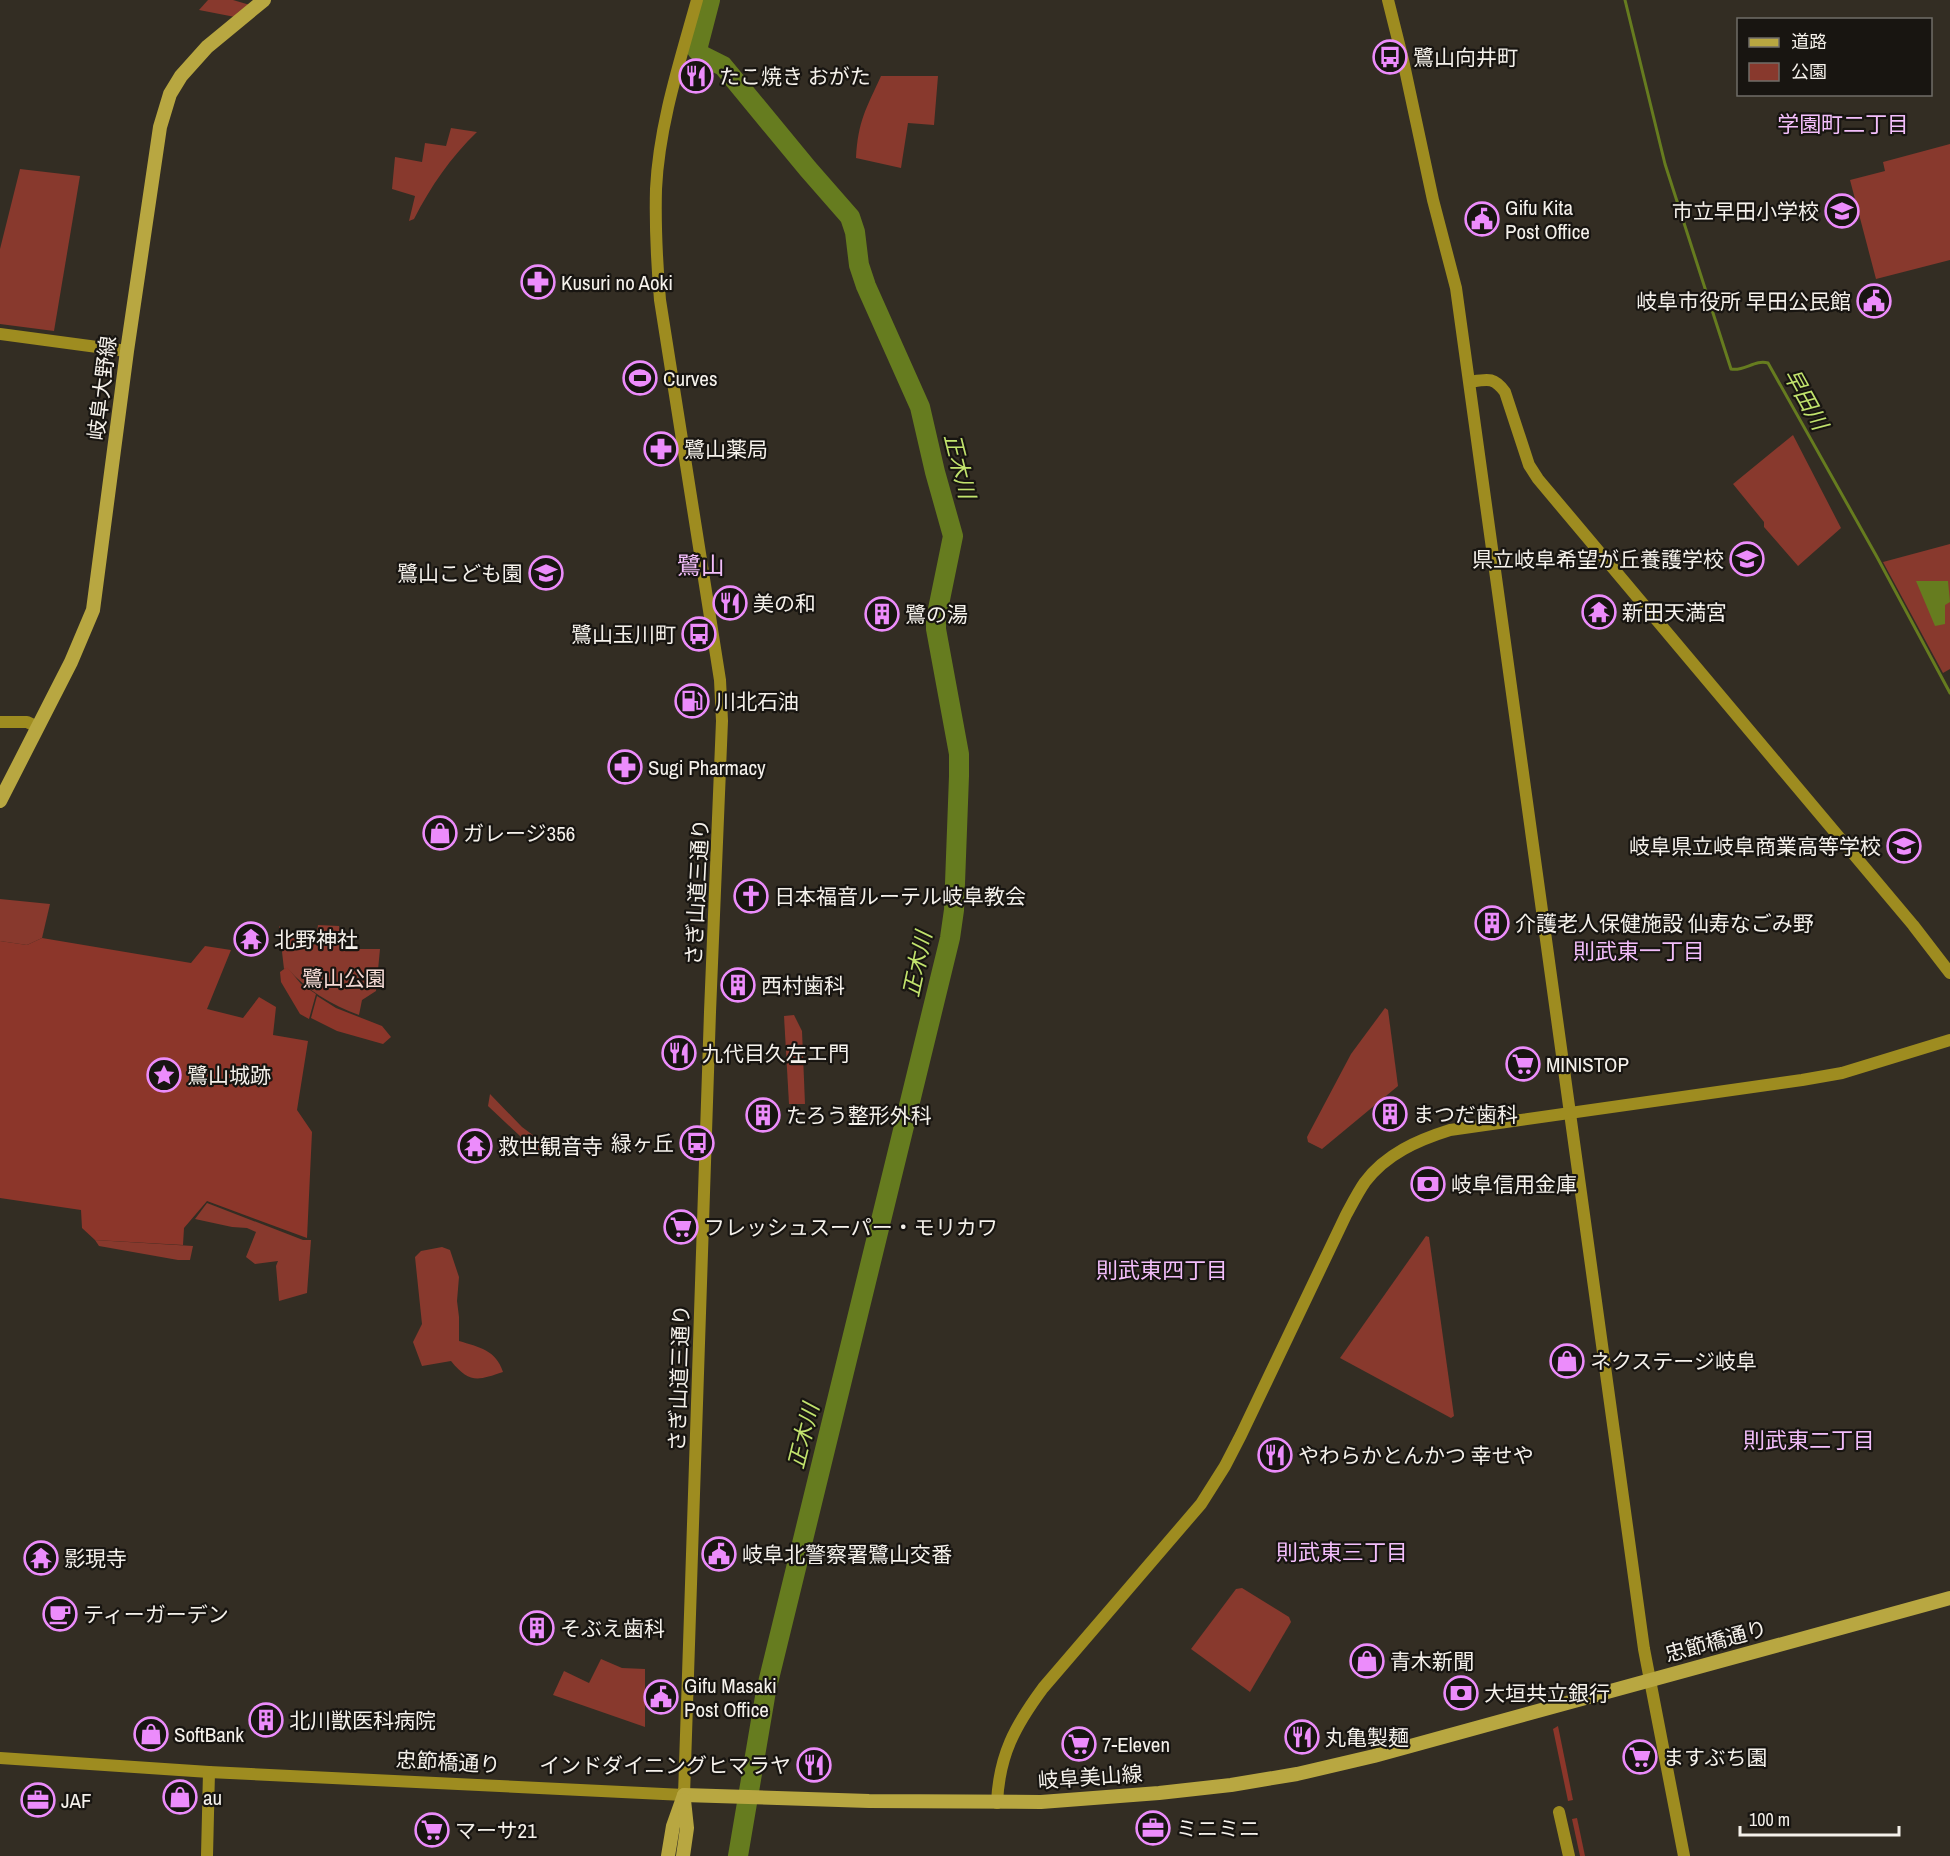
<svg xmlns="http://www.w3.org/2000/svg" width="1950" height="1856" font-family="'Archivo Narrow','Noto Sans JP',sans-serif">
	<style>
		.green { fill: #88392d }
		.forest { fill: #8c362a }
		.water { fill: #667c1f }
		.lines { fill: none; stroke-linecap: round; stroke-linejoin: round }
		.stream { stroke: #667c1f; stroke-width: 3 }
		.river { stroke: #667c1f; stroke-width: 20 }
		.secondary { stroke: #9e8c20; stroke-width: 12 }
		.primary { stroke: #b8a741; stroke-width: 14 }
		.labels { text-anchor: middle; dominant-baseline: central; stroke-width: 4.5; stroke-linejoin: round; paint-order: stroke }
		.poi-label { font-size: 21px; fill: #f5f1eb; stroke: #181511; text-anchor: start }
		.street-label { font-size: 21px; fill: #f5f1eb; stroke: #181511 }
		.park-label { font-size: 21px; fill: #f5dbd6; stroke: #181511 }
		.neighbourhood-label { font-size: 22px; fill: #f3befb; stroke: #181511 }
		.water-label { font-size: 22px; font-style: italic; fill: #c2e36d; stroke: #181511 }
		.quarter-label { font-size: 24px; fill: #f3befb; stroke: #181511 }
	</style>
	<rect width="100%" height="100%" fill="#332d23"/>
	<g class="green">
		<path d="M208,0H233L250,5L235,17L199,10Z"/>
		<path d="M881,76H938L934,125L908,123L901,168L856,158C858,121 866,109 881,76Z"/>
		<path d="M451,128L477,132C450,158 431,186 414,219L409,221L415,196L392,189L395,157L422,162L425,143L446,146Z"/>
		<path d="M1950,144V260L1876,279L1850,180L1885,171L1883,162Z"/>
		<path d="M20,169L80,176L54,331L0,324V249Z"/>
		<path d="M1793,435L1841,528L1798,566L1764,527V522L1733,484Z"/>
		<path d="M1950,544V669L1943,673L1883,562Z"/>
		<path d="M0,899L50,904L42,938L27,945L0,941Z"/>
		<path d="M318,925L339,926L344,949H380L376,991L362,1000L359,1015C331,1005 307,990 287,968L284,969L279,926L291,938L316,940Z"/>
		<path d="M1385,1008L1388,1010L1398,1086L1322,1149L1308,1142L1307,1137L1351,1054Z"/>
		<path d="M794,1015L802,1031L805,1104H789L784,1016Z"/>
		<path d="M490,1094L522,1127L545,1144L537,1152L488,1106Z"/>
		<path d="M207,1203L303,1240H311L307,1293L279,1301L276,1266L278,1261L255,1264L246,1257L256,1232L247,1228L232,1227L195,1219Z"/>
		<path d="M1426,1236L1429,1237L1454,1416L1451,1418L1340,1358Z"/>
		<path d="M95,1240L193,1246L190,1260H178L99,1246Z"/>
		<path d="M442,1247L450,1250L459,1277L457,1301L459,1317V1341C479,1347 496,1350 503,1372C477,1381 469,1383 451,1361L422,1366L413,1342L422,1324L415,1257L421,1251Z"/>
		<path d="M1242,1588L1289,1617L1291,1622L1250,1692L1191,1649L1236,1589Z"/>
		<path d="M601,1659L622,1668L645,1669V1727L553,1695L564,1671L589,1683Z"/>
	</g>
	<g class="forest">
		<path d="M42,938L191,963L205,946L231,950L207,1009L243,1018L259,997L276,1007L273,1035L308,1041L297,1110L312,1132L307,1238L207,1201L184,1228L183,1245L95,1240L82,1228L81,1210L0,1198V941L27,945Z"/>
		<path d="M287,967L301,984L316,994L309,1019L300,1014L281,982L280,972Z"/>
		<path d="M317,996L336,1008L382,1026L391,1037L383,1044L337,1031L311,1018Z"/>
		<path d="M1558,1726L1573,1800L1568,1801L1553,1729Z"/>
		<path d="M1577,1818L1585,1856H1580L1572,1819Z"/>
	</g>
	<path class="water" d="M1916,581H1948L1950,602L1945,605V624L1935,626Z"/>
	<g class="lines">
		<path class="stream" d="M1625,0L1665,164L1731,369C1744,372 1755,359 1768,363L1877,557L1950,693"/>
		<path class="river" d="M710,0L697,50L703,56L723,66L808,169L850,217L855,232L859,265L866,286L920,407L935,472L953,536L936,619V629L959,754V776L954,910L950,938L766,1691L738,1856"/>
		<g class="secondary">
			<path d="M1388,0L1403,60L1433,200L1456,288L1644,1649L1684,1856"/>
			<path d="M0,334L127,351"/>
			<path d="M1470,382C1488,379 1494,377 1505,392L1529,465L1538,479L1913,925L1950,973"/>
			<path d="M0,722H27L38,727"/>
			<path d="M0,1758L209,1772L684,1795L710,1012L722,721L720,680L660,300C657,264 655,226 656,189C659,125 680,61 697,0"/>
			<path d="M997,1803C999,1755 1015,1726 1043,1688L1201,1504L1225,1466L1241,1435L1346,1215C1352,1204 1358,1192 1365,1182C1386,1154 1418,1140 1450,1130L1802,1080L1842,1073L1950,1040"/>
			<path d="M1559,1812L1569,1856"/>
			<path d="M207,1856L209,1772"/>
		</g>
		<g class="primary">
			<path d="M0,801L71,662L93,610L127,351L160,127L170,94L181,76L207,47L264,0"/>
			<path d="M684,1795L869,1801L1041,1802L1159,1793L1231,1785L1297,1774L1374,1756L1950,1598"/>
			<path d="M668,1856L673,1826L684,1795"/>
			<path d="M683,1856L687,1828L684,1800"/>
		</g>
	</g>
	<defs>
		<symbol id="bus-ring" viewBox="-11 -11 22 22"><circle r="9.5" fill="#181511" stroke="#ec8cfb" stroke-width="1.5"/><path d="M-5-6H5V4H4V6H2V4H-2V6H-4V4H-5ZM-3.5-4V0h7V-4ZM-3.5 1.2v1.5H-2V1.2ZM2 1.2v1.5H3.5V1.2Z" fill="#ec8cfb"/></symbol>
		<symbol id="restaurant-ring" viewBox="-11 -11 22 22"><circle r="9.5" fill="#181511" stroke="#ec8cfb" stroke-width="1.5"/><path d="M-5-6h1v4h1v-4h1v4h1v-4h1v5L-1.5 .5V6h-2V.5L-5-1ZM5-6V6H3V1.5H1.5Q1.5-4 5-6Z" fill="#ec8cfb"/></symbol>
		<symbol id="school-ring" viewBox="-11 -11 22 22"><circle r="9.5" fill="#181511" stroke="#ec8cfb" stroke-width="1.5"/><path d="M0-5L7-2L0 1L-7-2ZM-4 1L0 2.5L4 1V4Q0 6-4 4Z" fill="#ec8cfb"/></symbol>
		<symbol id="civic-ring" viewBox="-11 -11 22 22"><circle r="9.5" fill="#181511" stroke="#ec8cfb" stroke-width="1.5"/><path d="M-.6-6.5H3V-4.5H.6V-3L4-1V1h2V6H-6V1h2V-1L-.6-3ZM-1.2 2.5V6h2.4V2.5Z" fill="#ec8cfb"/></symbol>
		<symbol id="pharmacy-ring" viewBox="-11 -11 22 22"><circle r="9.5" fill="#181511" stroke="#ec8cfb" stroke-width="1.5"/><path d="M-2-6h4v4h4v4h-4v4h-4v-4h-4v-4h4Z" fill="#ec8cfb"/></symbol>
		<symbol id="stadium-ring" viewBox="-11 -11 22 22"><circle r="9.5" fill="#181511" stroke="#ec8cfb" stroke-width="1.5"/><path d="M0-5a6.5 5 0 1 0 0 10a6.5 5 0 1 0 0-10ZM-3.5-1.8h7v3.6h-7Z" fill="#ec8cfb"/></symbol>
		<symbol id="temple-ring" viewBox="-11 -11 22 22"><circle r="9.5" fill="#181511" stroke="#ec8cfb" stroke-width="1.5"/><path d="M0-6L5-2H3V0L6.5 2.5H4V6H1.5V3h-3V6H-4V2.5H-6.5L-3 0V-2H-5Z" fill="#ec8cfb"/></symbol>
		<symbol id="building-ring" viewBox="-11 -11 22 22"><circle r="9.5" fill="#181511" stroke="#ec8cfb" stroke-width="1.5"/><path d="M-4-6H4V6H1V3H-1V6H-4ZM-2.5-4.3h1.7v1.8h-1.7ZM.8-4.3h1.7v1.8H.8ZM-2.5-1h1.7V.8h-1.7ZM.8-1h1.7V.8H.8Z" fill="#ec8cfb"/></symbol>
		<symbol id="fuel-ring" viewBox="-11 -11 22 22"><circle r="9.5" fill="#181511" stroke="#ec8cfb" stroke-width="1.5"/><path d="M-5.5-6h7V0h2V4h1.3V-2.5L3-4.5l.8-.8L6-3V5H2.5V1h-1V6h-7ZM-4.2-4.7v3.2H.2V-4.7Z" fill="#ec8cfb"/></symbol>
		<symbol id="shop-ring" viewBox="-11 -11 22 22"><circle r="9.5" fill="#181511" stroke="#ec8cfb" stroke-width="1.5"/><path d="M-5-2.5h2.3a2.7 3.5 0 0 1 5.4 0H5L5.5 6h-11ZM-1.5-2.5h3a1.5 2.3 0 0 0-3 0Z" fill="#ec8cfb"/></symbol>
		<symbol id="church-ring" viewBox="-11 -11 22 22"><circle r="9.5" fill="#181511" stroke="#ec8cfb" stroke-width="1.5"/><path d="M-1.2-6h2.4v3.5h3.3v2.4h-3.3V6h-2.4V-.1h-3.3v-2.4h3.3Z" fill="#ec8cfb"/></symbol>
		<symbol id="supermarket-ring" viewBox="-11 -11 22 22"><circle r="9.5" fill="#181511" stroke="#ec8cfb" stroke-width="1.5"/><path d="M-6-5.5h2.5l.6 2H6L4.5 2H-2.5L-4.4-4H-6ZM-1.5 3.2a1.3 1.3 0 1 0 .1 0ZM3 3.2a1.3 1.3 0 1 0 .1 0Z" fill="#ec8cfb"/></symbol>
		<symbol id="sight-ring" viewBox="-11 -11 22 22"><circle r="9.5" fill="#181511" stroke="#ec8cfb" stroke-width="1.5"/><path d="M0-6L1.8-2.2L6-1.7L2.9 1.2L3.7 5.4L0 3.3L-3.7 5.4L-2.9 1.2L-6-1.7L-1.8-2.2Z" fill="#ec8cfb"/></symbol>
		<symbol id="bank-ring" viewBox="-11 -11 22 22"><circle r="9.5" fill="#181511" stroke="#ec8cfb" stroke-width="1.5"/><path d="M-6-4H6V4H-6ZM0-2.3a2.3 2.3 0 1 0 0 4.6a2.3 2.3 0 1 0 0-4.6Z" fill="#ec8cfb"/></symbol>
		<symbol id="cafe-ring" viewBox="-11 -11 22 22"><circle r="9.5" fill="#181511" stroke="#ec8cfb" stroke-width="1.5"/><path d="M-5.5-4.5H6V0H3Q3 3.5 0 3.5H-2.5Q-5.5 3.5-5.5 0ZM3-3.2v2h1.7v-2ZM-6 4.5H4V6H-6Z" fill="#ec8cfb"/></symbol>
		<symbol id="office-ring" viewBox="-11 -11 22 22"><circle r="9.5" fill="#181511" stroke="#ec8cfb" stroke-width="1.5"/><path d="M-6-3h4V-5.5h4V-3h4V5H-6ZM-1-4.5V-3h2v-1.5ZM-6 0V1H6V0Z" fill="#ec8cfb"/></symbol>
	</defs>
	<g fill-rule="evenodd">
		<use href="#bus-ring" x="1371" y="38" width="38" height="38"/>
		<use href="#restaurant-ring" x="677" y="57" width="38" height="38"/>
		<use href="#school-ring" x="1823" y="192" width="38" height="38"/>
		<use href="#civic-ring" x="1463" y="200" width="38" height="38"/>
		<use href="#pharmacy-ring" x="519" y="263" width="38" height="38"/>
		<use href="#civic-ring" x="1855" y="282" width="38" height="38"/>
		<use href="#stadium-ring" x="621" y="359" width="38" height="38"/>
		<use href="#pharmacy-ring" x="642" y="430" width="38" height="38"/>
		<use href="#school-ring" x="1728" y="540" width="38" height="38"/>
		<use href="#school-ring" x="527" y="554" width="38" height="38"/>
		<use href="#restaurant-ring" x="711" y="584" width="38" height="38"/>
		<use href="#temple-ring" x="1580" y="593" width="38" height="38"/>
		<use href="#building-ring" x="863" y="595" width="38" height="38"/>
		<use href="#bus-ring" x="680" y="615" width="38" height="38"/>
		<use href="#fuel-ring" x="673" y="682" width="38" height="38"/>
		<use href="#pharmacy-ring" x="606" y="748" width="38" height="38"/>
		<use href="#shop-ring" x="421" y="814" width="38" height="38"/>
		<use href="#school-ring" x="1885" y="827" width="38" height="38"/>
		<use href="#church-ring" x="732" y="877" width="38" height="38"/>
		<use href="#building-ring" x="1473" y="904" width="38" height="38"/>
		<use href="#temple-ring" x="232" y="920" width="38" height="38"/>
		<use href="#building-ring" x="719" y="966" width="38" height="38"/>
		<use href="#restaurant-ring" x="660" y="1034" width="38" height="38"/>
		<use href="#supermarket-ring" x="1504" y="1045" width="38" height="38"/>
		<use href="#sight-ring" x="145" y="1056" width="38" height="38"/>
		<use href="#building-ring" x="1371" y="1095" width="38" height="38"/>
		<use href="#building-ring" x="744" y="1096" width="38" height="38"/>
		<use href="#bus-ring" x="678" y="1124" width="38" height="38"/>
		<use href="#temple-ring" x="456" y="1127" width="38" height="38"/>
		<use href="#bank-ring" x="1409" y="1165" width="38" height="38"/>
		<use href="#supermarket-ring" x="662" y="1208" width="38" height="38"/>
		<use href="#shop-ring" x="1548" y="1342" width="38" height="38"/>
		<use href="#restaurant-ring" x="1256" y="1436" width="38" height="38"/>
		<use href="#civic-ring" x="700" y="1535" width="38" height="38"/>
		<use href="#temple-ring" x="22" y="1539" width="38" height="38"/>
		<use href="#cafe-ring" x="41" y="1595" width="38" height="38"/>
		<use href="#building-ring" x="518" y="1609" width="38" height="38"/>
		<use href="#shop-ring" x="1348" y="1642" width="38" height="38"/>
		<use href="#bank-ring" x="1442" y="1674" width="38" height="38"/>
		<use href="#civic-ring" x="642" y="1678" width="38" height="38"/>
		<use href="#building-ring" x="247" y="1701" width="38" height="38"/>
		<use href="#shop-ring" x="132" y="1715" width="38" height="38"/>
		<use href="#restaurant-ring" x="1283" y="1718" width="38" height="38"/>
		<use href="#supermarket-ring" x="1060" y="1725" width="38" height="38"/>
		<use href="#supermarket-ring" x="1621" y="1738" width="38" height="38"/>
		<use href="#restaurant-ring" x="795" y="1746" width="38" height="38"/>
		<use href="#shop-ring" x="161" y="1778" width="38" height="38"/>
		<use href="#office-ring" x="19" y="1781" width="38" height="38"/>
		<use href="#office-ring" x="1134" y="1809" width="38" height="38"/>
		<use href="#supermarket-ring" x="413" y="1811" width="38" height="38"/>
	</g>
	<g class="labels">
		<g class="poi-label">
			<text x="1413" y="57">鷺山向井町</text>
			<text x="719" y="76">たこ焼き おがた</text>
			<text x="1505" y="207">Gifu Kita<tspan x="1505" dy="24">Post Office</tspan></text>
			<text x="1819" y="211" text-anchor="end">市立早田小学校</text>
			<text x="561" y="282">Kusuri no Aoki</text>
			<text x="1851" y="301" text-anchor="end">岐阜市役所 早田公民館</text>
			<text x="663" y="378">Curves</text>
			<text x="684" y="449">鷺山薬局</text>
			<text x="1724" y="559" text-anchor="end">県立岐阜希望が丘養護学校</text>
			<text x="523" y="573" text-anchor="end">鷺山こども園</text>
			<text x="753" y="603">美の和</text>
			<text x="1622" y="612">新田天満宮</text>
			<text x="905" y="614">鷺の湯</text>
			<text x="676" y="634" text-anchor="end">鷺山玉川町</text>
			<text x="715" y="701">川北石油</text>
			<text x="648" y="767">Sugi Pharmacy</text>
			<text x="463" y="833">ガレージ356</text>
			<text x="1881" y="846" text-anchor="end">岐阜県立岐阜商業高等学校</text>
			<text x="774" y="896">日本福音ルーテル岐阜教会</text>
			<text x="1515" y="923">介護老人保健施設 仙寿なごみ野</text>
			<text x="274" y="939">北野神社</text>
			<text x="761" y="985">西村歯科</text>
			<text x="702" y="1053">九代目久左エ門</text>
			<text x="1546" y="1064">MINISTOP</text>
			<text x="187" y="1075">鷺山城跡</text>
			<text x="1413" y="1114">まつだ歯科</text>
			<text x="786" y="1115">たろう整形外科</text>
			<text x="674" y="1143" text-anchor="end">緑ヶ丘</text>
			<text x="498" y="1146">救世観音寺</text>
			<text x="1451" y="1184">岐阜信用金庫</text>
			<text x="704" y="1227">フレッシュスーパー・モリカワ</text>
			<text x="1590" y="1361">ネクステージ岐阜</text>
			<text x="1298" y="1455">やわらかとんかつ 幸せや</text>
			<text x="742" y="1554">岐阜北警察署鷺山交番</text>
			<text x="64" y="1558">影現寺</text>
			<text x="83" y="1614">ティーガーデン</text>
			<text x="560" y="1628">そぶえ歯科</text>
			<text x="1390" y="1661">青木新聞</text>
			<text x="684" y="1685">Gifu Masaki<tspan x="684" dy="24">Post Office</tspan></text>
			<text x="1484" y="1693">大垣共立銀行</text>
			<text x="289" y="1720">北川獣医科病院</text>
			<text x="174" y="1734">SoftBank</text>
			<text x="1325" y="1737">丸亀製麺</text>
			<text x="1102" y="1744">7-Eleven</text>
			<text x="1663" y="1757">ますぶち園</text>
			<text x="791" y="1765" text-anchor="end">インドダイニングヒマラヤ</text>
			<text x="203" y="1797">au</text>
			<text x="61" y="1800">JAF</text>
			<text x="1176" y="1828">ミニミニ</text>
			<text x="455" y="1830">マーサ21</text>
		</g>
		<g class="street-label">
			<text transform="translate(102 388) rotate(-83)">岐阜大野線</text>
			<text transform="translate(697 892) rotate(-87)">さぎ山道三通り</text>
			<text transform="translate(679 1378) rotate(-88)">さぎ山道三通り</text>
			<text transform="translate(1716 1641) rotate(-15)">忠節橋通り</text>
			<text transform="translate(448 1762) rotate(3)">忠節橋通り</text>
			<text transform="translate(1090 1777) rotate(-4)">岐阜美山線</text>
		</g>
		<g class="park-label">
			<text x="344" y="978">鷺山公園</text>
		</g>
		<g class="neighbourhood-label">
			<text x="1843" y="124">学園町二丁目</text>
			<text x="1639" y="951">則武東一丁目</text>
			<text x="1162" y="1270">則武東四丁目</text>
			<text x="1809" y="1440">則武東二丁目</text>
			<text x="1342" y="1552">則武東三丁目</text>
		</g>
		<g class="water-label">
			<text transform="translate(1806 399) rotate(61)">早田川</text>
			<text transform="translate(960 466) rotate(76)">正木川</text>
			<text transform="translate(917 964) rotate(-78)">正木川</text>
			<text transform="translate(803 1436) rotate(-76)">正木川</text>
		</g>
		<g class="quarter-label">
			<text x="701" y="565">鷺山</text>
		</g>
	</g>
	<rect x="1737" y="18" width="195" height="78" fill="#181511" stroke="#706d68" stroke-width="1.5"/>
	<rect x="1749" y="38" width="30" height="9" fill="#b8a741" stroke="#706d68" stroke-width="1.5"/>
	<text x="1791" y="48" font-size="18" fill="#f5f1eb">道路</text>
	<rect x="1749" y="63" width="30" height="18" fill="#88392d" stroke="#706d68" stroke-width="1.5"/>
	<text x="1791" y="78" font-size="18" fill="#f5f1eb">公園</text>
	<path d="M1740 1826v9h159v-9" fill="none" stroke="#f5f1eb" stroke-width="3"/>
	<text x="1749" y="1826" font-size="18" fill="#f5f1eb" stroke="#181511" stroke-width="4.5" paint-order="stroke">100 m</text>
</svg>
